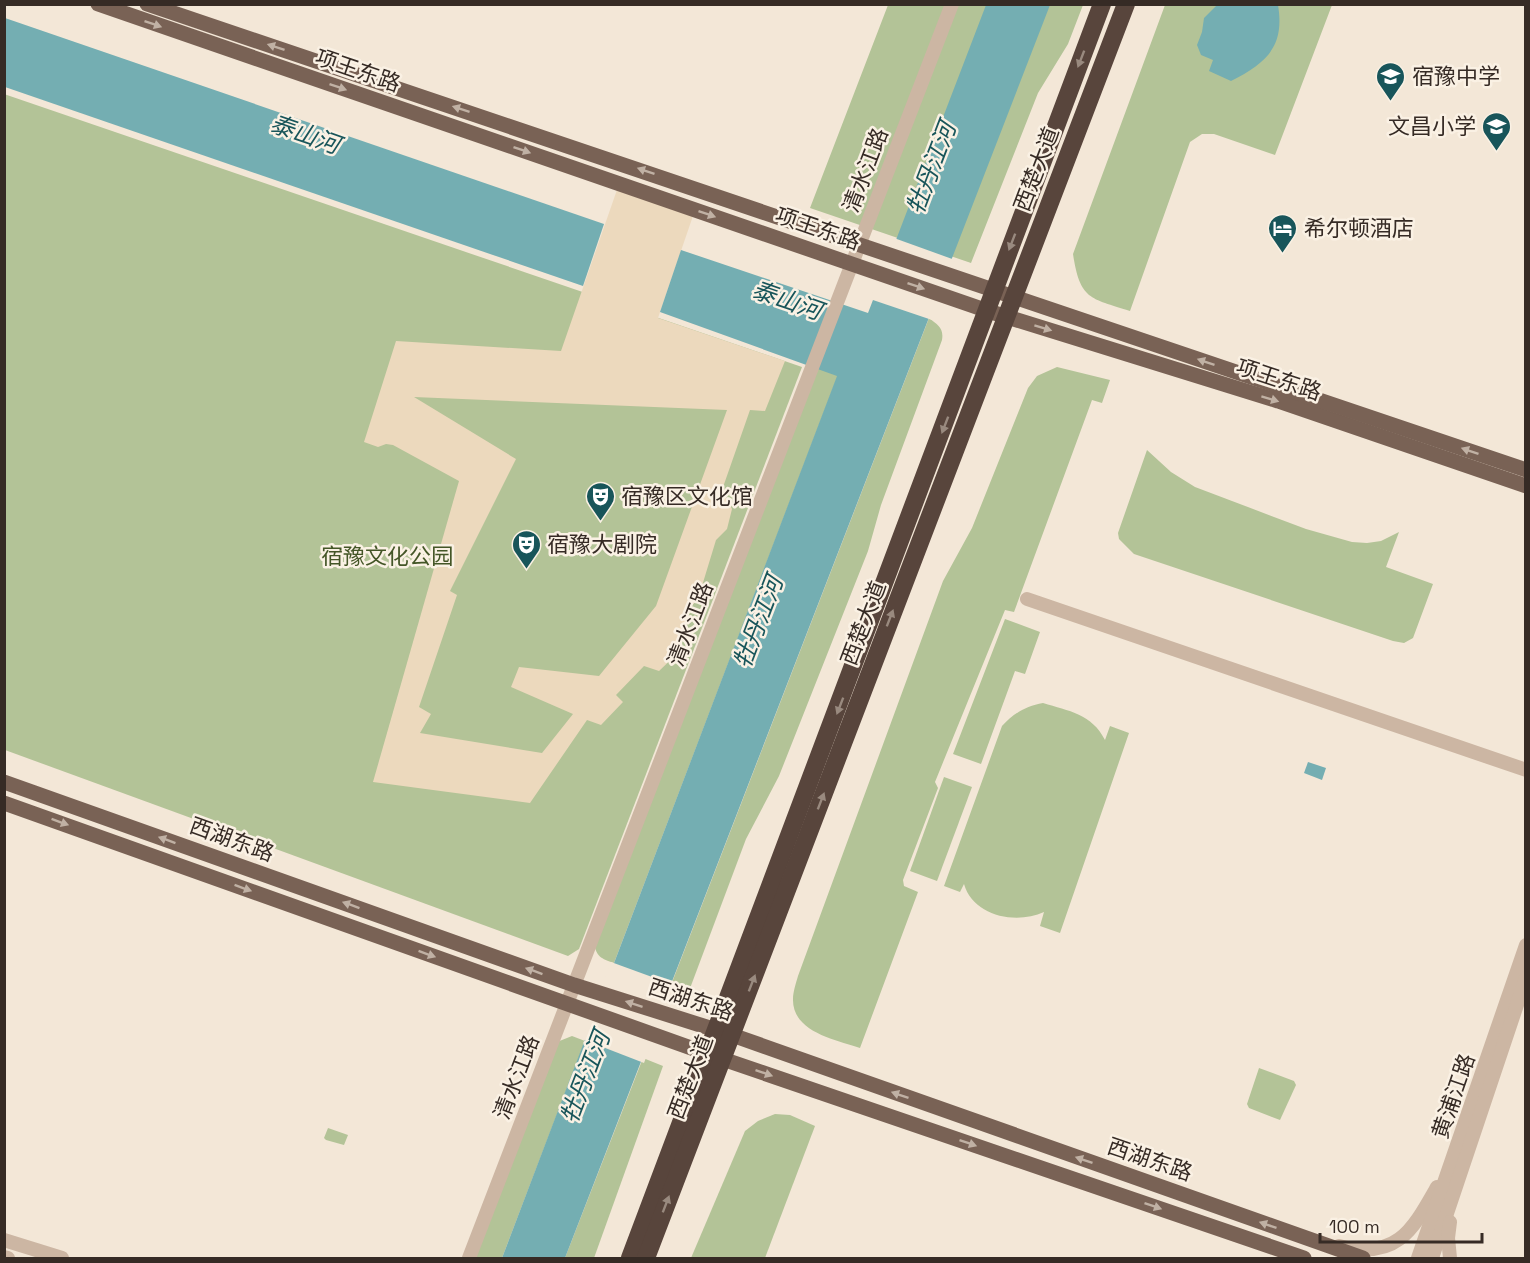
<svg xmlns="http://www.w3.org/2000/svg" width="1530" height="1263" font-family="'Space Grotesk','Noto Sans SC',sans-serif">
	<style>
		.green { fill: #b3c397 }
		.plaza { fill: #ecd9bd; fill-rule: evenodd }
		.water { fill: #74aeb2 }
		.pier { fill: #f3e7d7 }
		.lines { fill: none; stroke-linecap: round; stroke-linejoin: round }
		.minor { stroke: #ccb6a3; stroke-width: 14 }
		.major { stroke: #796255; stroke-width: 15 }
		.highway { stroke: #58453c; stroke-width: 18 }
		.oneway { fill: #c0b1a4 }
		.oneway2 { fill: #998a7f }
		.labels { text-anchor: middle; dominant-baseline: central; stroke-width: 5; stroke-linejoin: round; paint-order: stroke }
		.street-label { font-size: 22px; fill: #362b25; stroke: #faf1e4 }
		.poi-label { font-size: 22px; fill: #362b25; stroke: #faf1e4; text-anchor: start }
		.park-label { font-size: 22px; fill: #445627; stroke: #faf1e4 }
		.water-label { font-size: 24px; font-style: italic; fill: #18555a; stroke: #faf1e4 }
	</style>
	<rect width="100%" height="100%" fill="#f3e7d7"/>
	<g class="green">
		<path d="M888,5H1083L1068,44L1038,93L971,263L810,208Z"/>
		<path d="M1165,5H1332L1275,155L1214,134H1202L1190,142L1130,311C1090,298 1080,300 1073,254Z"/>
		<path d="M4,94L802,367L579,949L568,956L5,750Z"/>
		<path d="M929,318C938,325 944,328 942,340L881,505L868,551L779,776L746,839L689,991L671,985Z"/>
		<path d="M815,367L838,375L614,963C601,959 596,956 594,943Z"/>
		<path d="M1057,367L1110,380L1102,403L1092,400L1014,612L1005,610L935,782L938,788L903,880L904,886L918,892L860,1048C836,1040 792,1032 793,999C793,992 796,983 798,976L943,581L972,528L1028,388L1037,376Z"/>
		<path d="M1147,450L1171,472L1195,487L1306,529L1352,542L1367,543L1381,541L1399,532L1386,567L1433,584L1413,638L1404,643L1393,641L1134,554L1119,539L1118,533Z"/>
		<path d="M1005,619L1040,632L1025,674L1015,671L981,764L953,754Z"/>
		<path d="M1043,703C1069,711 1092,714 1105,740L1110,726L1129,733L1060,933L1040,926L1044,912C1016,925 973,916 964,884L960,892L944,886L1002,726C1014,713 1026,706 1043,703Z"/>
		<path d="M944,777L972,787L937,881L910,871Z"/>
		<path d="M572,1036L585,1041L502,1258H471L557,1042Z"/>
		<path d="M643,1058L663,1066L594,1258H565Z"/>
		<path d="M1259,1068L1294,1081L1296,1085L1280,1120L1249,1108L1247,1104Z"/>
		<path d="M775,1114L790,1115L815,1126L765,1258H691L745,1131L758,1121Z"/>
		<path d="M328,1128L348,1135L344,1145L326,1140L324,1138Z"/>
	</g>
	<path class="plaza" d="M619,184L695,210L658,318L785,361L765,411L750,410L722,490L732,509L727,529L716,540L698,599L688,610L680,651L659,671L644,666L616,695L623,702L601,725L587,720L530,803L373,782L459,481L393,445L386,444L378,447L364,442L396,341L561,351ZM414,397L727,410L656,606L599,676L519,667L511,687L573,714L542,753L420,733L431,714L419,707L457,595L450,591L516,459Z"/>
	<g class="water">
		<path d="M1218,4L1278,5C1285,47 1266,63 1231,81L1209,71L1213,60L1201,55L1197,45L1202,32L1204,18Z"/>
		<path d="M986,5H1050L565,1258H502L837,376L660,312L681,250L868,313Z"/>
		<path d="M5,18L604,224L583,286L5,87Z"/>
		<path d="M1308,762L1326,768L1322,780L1304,773Z"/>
	</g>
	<g class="pier">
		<path d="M894,238L955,260L932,320L870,299Z"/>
		<path d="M611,962L674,985L644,1063L582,1039Z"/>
	</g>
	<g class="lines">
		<g class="minor">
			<path d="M1027,599L1526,770"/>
			<path d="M4,1240L62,1258"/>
			<path d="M1339,1246C1397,1260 1412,1231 1437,1187"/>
			<path d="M4,1257L8,1258"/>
			<path d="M469,1258L952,4"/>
			<path d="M1418,1258L1526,945"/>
			<path d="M1432,1258L1526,978"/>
			<path d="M1450,1258L1448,1238L1450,1222"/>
		</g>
		<g class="major">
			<path d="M98,4L988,311L1278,401L1526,486"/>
			<path d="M147,4L1526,470"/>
			<path d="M4,782L574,985L732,1035L1363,1258"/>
			<path d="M4,803L708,1054L1304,1258"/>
		</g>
		<g class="highway">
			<path d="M630,1258L1102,4"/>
			<path d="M646,1258L1126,4"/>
		</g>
	</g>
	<defs><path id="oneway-solid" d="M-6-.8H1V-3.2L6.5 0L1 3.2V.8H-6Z" transform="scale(1.5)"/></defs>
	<g class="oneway">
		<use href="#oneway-solid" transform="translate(153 24) rotate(19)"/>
		<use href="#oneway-solid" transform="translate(276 47) rotate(-162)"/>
		<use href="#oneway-solid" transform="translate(338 87) rotate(19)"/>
		<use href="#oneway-solid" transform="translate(461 109) rotate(-162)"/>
		<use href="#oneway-solid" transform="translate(522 150) rotate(19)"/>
		<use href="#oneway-solid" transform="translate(646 171) rotate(-161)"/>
		<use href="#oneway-solid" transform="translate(707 214) rotate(19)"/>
		<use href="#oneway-solid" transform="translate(916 286) rotate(19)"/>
		<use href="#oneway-solid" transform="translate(1043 328) rotate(17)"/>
		<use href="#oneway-solid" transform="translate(1206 362) rotate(-161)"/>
		<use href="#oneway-solid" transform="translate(1270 399) rotate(17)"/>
		<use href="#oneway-solid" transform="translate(1470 451) rotate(-161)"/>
		<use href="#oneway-solid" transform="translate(60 822) rotate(20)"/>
		<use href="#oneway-solid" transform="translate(167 840) rotate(-160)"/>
		<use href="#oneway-solid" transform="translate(243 888) rotate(20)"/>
		<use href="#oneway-solid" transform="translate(351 905) rotate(-160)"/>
		<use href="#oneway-solid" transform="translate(427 954) rotate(20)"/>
		<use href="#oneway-solid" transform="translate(534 971) rotate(-160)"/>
		<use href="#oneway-solid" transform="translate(634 1004) rotate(-162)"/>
		<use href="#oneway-solid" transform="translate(764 1073) rotate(19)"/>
		<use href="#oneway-solid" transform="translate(900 1095) rotate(-161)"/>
		<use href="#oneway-solid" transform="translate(968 1143) rotate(19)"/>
		<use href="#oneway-solid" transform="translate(1084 1160) rotate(-161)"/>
		<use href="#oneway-solid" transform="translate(1153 1206) rotate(19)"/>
		<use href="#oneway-solid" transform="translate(1268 1225) rotate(-161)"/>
	</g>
	<g class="oneway2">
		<use href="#oneway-solid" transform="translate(1081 59) rotate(111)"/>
		<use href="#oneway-solid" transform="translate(1012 242) rotate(111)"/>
		<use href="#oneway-solid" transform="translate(945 425) rotate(111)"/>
		<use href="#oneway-solid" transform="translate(890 618) rotate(-69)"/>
		<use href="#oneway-solid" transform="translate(840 706) rotate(111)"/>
		<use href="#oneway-solid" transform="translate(821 801) rotate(-69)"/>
		<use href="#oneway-solid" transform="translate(752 983) rotate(-69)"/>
		<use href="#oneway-solid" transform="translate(666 1204) rotate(-69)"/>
	</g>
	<defs>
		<symbol id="school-pin" viewBox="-11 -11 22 30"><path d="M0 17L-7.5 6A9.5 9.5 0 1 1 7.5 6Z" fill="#18555a" stroke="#faf1e4"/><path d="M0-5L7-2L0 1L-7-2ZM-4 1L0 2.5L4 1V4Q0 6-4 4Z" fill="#fff"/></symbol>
		<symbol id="hotel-pin" viewBox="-11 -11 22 30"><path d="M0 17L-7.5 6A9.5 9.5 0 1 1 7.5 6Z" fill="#18555a" stroke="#faf1e4"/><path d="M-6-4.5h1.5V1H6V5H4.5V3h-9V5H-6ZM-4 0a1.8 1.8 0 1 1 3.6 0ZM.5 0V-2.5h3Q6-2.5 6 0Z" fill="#fff"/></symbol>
		<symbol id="theatre-pin" viewBox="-11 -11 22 30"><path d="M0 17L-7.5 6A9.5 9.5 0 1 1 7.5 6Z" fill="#18555a" stroke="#faf1e4"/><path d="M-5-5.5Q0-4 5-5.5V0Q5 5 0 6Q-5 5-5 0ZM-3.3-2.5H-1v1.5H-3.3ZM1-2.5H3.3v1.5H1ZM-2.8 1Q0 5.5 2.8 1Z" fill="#fff"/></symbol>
	</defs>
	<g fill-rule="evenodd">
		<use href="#school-pin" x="1374" y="60" width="33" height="45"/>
		<use href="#school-pin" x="1480" y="110" width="33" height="45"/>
		<use href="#hotel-pin" x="1266" y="212" width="33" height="45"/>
		<use href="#theatre-pin" x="584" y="480" width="33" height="45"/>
		<use href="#theatre-pin" x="510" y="528" width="33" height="45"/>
	</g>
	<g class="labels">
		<g class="street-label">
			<text transform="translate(358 70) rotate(19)">项王东路</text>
			<text transform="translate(1036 169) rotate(-69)">西楚大道</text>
			<text transform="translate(865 170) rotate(-69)">清水江路</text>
			<text transform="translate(818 228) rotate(19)">项王东路</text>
			<text transform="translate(1279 379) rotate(18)">项王东路</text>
			<text transform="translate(863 623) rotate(-69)">西楚大道</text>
			<text transform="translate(690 624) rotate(-69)">清水江路</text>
			<text transform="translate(232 839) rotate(20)">西湖东路</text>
			<text transform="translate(691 999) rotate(18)">西湖东路</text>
			<text transform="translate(516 1077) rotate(-69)">清水江路</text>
			<text transform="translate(690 1077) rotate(-69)">西楚大道</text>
			<text transform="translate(1453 1096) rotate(-71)">黄浦江路</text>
			<text transform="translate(1150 1159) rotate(19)">西湖东路</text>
		</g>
		<g class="poi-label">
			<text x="1412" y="76">宿豫中学</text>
			<text x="1476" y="126" text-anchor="end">文昌小学</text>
			<text x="1304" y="228">希尔顿酒店</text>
			<text x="621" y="496">宿豫区文化馆</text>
			<text x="547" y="544">宿豫大剧院</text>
		</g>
		<g class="park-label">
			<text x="387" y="556">宿豫文化公园</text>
		</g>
		<g class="water-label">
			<text transform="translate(305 134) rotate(19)">泰山河</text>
			<text transform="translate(931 168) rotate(-69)">牡丹江河</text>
			<text transform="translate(787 300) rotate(19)">泰山河</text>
			<text transform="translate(758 622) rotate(-69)">牡丹江河</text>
			<text transform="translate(585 1077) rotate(-69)">牡丹江河</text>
		</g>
	</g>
	<rect width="1530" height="1263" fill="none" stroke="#362b25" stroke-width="12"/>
	<path d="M1320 1233v9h162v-9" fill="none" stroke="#362b25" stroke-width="3"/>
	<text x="1329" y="1233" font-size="18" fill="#362b25" stroke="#faf1e4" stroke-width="4.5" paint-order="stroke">100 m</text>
</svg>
